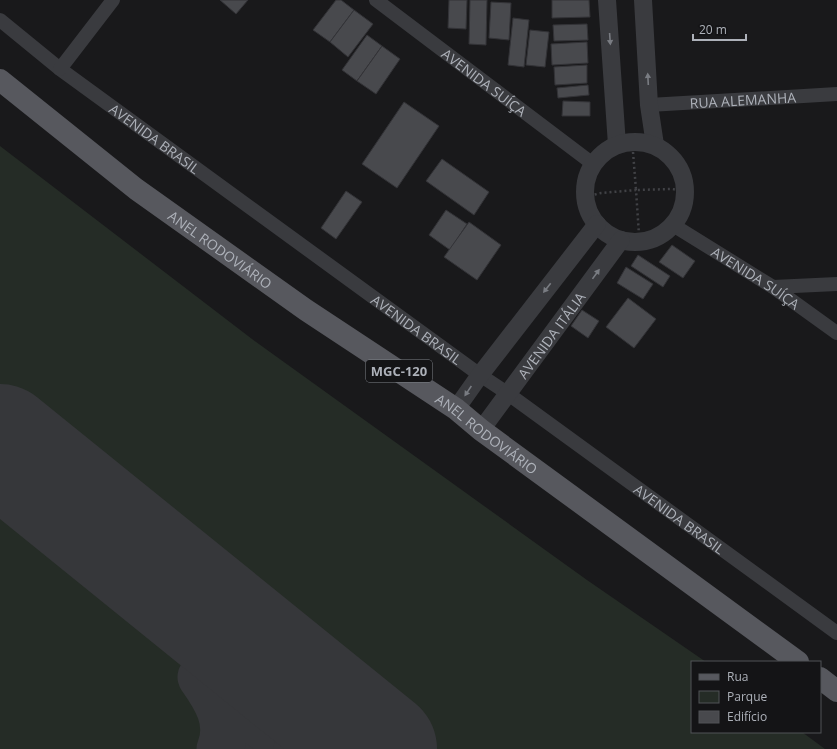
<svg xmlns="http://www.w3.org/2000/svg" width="837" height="749" font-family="'Open Sans',sans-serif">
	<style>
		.green { fill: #252c26 }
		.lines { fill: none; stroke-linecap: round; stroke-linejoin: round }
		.taxiway { stroke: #36373a; stroke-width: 47 }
		.runway { stroke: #36373a; stroke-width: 118 }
		.building { fill: #48494d; stroke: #333337 }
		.path { stroke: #414246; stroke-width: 2.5; stroke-dasharray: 2 3; stroke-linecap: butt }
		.minor { stroke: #3a3b3f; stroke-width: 14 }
		.tertiary { stroke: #3a3b3f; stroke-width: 18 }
		.primary { stroke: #57585e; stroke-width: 22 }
		.oneway { fill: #797c82 }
		.labels { text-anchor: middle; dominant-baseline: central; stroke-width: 3; stroke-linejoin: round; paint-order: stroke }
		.shield { fill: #141416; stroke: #7f8288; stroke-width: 1 }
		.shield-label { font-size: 13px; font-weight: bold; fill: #adb1b9 }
		.street-label { font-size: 14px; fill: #adb1b9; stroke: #141416 }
	</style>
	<rect width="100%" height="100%" fill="#19191b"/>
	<path class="green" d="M0,146L252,339L587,580L706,662H692V732H802L825,749H0Z"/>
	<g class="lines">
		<g class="taxiway">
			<path d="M231,629C263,663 279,702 266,749"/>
			<path d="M220,749C231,722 216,698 201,677L291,749"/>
			<path d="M297,749C317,740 344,743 365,749"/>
		</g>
		<path class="runway" d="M0,443L378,749"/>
	</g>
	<g class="building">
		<path d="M220,0H248L236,14Z"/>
		<path d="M336,0H341L354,10L330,42L313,30Z"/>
		<path d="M449,0H467L466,29L448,28Z"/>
		<path d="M470,0H487L486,45L469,44Z"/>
		<path d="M552,0H589L590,17L552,18Z"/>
		<path d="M491,2L511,3L509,40L489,38Z"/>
		<path d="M354,10L373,24L348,57L330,42Z"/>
		<path d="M513,18L529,20L524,67L508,65Z"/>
		<path d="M587,24L588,40L554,41L553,25Z"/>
		<path d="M530,30L549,32L545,67L526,65Z"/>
		<path d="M367,35L382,46L357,81L342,70Z"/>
		<path d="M587,42L588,63L552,65L551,44Z"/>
		<path d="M382,46L400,59L376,94L357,81Z"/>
		<path d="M587,65V83L555,85L554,67Z"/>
		<path d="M588,85L589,95L558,98L557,88Z"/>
		<path d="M563,101L590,102V116H562Z"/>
		<path d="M404,102L439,126L397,188L362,164Z"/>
		<path d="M442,159L489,192L474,215L426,181Z"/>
		<path d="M346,191L362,202L336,239L321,228Z"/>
		<path d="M446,210L467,224L450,250L429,235Z"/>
		<path d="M469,222L501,245L477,280L444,257Z"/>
		<path d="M672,245L695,261L683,278L659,262Z"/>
		<path d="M638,255L670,276L663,287L631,266Z"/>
		<path d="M626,267L653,284L643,299L617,283Z"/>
		<path d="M628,298L656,319L634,348L606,327Z"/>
		<path d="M582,310L599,321L588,338L571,326Z"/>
	</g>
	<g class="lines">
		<g class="path">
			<path d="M633,152L636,190L672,189L685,191"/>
			<path d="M585,197L601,193L636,190L639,235"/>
		</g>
		<g class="minor">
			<path id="s1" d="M376,0L593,164"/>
			<path id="s2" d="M0,20L60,69L480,375L507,393L837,633"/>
			<path d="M60,69L113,0"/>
			<path id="s3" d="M649,105L837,94"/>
			<path id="s4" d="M673,225L773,287L837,333"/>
			<path d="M773,287L837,284"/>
		</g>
		<g class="tertiary">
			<path d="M607,0L617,145"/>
			<path d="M643,0L649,105L655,145"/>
			<circle cx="635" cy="192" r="50"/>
			<path d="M456,409L480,375L597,224"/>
			<path id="s5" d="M481,430L621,240"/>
		</g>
		<g class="primary">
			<path id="s6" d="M0,80L136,189L306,310L456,409L481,430L798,662"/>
			<path d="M820,678L837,691"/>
		</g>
	</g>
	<defs><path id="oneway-solid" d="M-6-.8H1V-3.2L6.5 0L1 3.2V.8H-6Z"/></defs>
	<g class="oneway">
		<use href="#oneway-solid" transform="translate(610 39) rotate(86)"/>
		<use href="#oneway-solid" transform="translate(648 79) rotate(-93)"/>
		<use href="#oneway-solid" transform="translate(596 274) rotate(-54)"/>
		<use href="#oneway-solid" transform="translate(547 288) rotate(128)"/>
		<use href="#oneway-solid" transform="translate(468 391) rotate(124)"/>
	</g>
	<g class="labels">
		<rect class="shield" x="366" y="360" width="66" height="22" rx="3"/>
		<g class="shield-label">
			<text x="399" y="371">MGC-120</text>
		</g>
		<g class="street-label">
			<text stroke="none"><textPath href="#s1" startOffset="136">AVENIDA SUÍÇA</textPath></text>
			<text stroke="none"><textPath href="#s3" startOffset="94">RUA ALEMANHA</textPath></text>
			<text stroke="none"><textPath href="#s2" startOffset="195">AVENIDA BRASIL</textPath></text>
			<text stroke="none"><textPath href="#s6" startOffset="278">ANEL RODOVIÁRIO</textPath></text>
			<text stroke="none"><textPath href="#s4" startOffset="98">AVENIDA SUÍÇA</textPath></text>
			<text stroke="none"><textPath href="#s2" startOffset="519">AVENIDA BRASIL</textPath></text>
			<text stroke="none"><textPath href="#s5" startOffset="118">AVENIDA ITÁLIA</textPath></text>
			<text stroke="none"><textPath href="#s6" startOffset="602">ANEL RODOVIÁRIO</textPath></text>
			<text stroke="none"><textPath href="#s2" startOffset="843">AVENIDA BRASIL</textPath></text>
		</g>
	</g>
	<rect x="691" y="661" width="130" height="72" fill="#141416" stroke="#515357"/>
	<rect x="699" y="674" width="20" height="6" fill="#57585e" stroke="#515357"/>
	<text x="727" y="681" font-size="12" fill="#adb1b9">Rua</text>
	<rect x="699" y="691" width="20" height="12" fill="#252c26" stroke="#515357"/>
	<text x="727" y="701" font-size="12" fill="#adb1b9">Parque</text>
	<rect x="699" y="711" width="20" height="12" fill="#48494d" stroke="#515357"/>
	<text x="727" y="721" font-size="12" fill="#adb1b9">Edifício</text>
	<path d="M693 34v6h53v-6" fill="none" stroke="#adb1b9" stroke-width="2"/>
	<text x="699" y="34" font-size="12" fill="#adb1b9" stroke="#141416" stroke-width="3" paint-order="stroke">20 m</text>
</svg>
